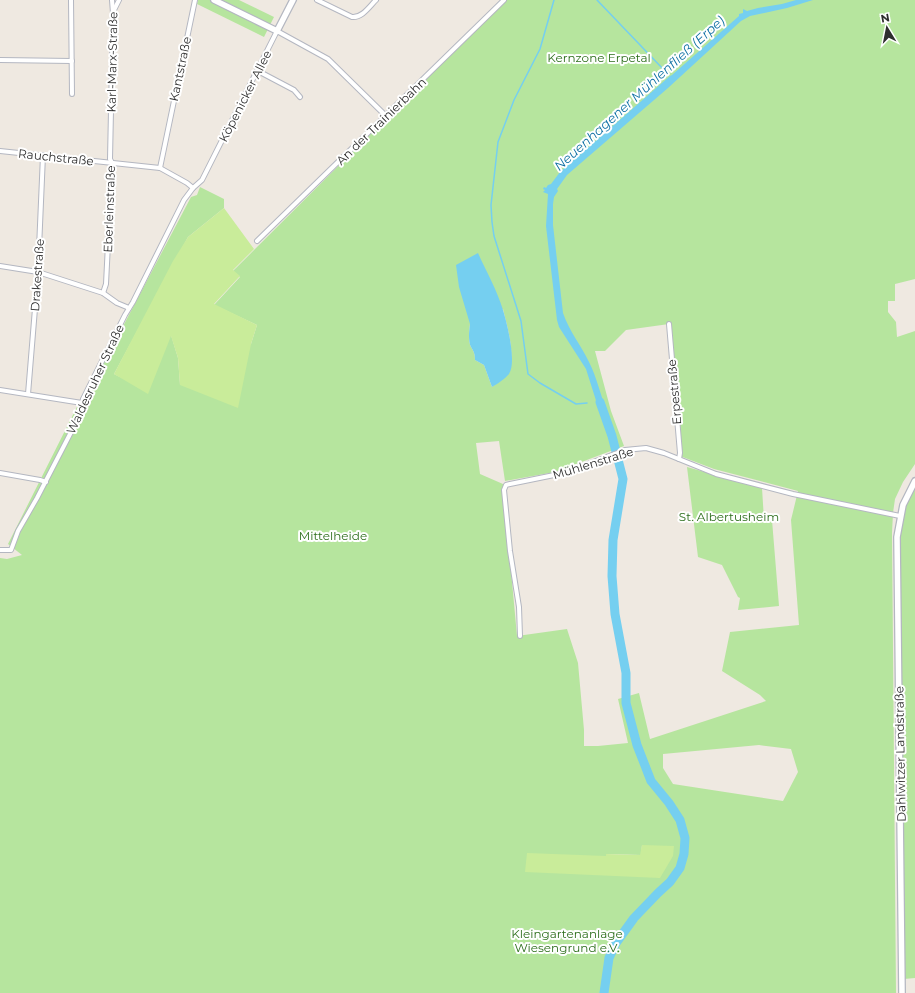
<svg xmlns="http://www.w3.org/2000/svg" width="915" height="993" font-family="Montserrat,sans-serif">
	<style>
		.green { fill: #b6e59e; fill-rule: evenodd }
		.pitch { fill: #c9ec9a }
		.water { fill: #75cff0 }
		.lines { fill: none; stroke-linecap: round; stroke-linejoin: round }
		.stream { stroke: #75cff0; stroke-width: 1.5 }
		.river { stroke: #75cff0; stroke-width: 9 }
		.street-casing { stroke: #b4b7c1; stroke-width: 6 }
		.secondary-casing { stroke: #b4b7c1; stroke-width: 8 }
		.street { stroke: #fff; stroke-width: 4 }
		.secondary { stroke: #fff; stroke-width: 5.5 }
		.labels { text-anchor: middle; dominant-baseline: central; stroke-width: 4; stroke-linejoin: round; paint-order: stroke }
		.park-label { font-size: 12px; fill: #2c6e1b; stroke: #fff }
		.street-label { font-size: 12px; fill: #2e2e2e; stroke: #fff }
		.water-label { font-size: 13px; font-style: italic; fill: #0d6fa3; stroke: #fff }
	</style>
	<rect width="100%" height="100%" fill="#efe9e1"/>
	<g class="green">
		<path d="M198,0H211L268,29L264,37L197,4Z"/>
		<path d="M221,0H239L274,17L270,25Z"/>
		<path d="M507,0H915V279L895,284V301H888V312L896,322L897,337L915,331V464L903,482L895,499L893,513L892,533L896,993H0V558L7,559L22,555L8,544L97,367L101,368L191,197L197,195L200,187L224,199V208L188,237L114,374L120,377L171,335L178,358L180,385L251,344L257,325L214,305L240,277L233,271L487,18ZM503,309C508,330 515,351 509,373L492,387L484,365L475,360C475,354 474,352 471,347C468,341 469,331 470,324ZM669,324L680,456L714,469L798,491L791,520L799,625L730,632L722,671L760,695L766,701L650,739L639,693L618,699L628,743L598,746H584V730L578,663L567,629L517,636L503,484L480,474L476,443L499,441L505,481L555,472L624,446L611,411L595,351H605L626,330ZM759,745L791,749L798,772L783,801L673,784L663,768V754ZM642,845L660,878L606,856V854L641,855Z"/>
		<path d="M687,467L762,488L764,520H772L779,606L738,610L740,598L738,597L722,565L698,557Z"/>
		<path d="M915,487V978L904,979L900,549L901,523L904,509Z"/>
	</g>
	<g class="pitch">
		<path d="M224,208L254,249L233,270L240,276L214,304L257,325L251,344L238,408L180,385L178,358L171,336L148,394L114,374L173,261L188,237Z"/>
		<path d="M642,845L674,846L673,856L660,878L525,872L527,853L606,856V854L640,855Z"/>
	</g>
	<g class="water">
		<path d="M796,0H813L787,8L750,16L741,21L668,88L567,175L557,189L558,191L554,197L553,204V225L563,313C569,331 581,345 589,362C597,378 601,396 607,413L602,414L599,410L586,369L559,327L557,320L546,226L548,194L543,192L545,190L543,189L544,187L546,188L548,185L551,184L560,172L670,76L672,75L739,16V14L743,13V9L747,11L758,8L782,4Z"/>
		<path d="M478,253C486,271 497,290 503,310C507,323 517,362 509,374C505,379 497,384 492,387L484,365L475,360C475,354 474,352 471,347C468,341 469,331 470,324L459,287L456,265Z"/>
	</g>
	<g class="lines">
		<g class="stream">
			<path d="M554,0L540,49L514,100L498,142L491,205L492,222L494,236L521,321L528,374L540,383L576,404L587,403"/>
			<path d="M597,0L663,69"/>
		</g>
		<path class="river" d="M600,402L612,436L623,479L613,540L612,576L615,614L626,673V703L637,745L651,781L669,803L680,820L685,838L684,854L680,868L670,882L658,893L634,918L616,943L609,958L604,993"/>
		<defs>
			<g id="street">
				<path d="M71,0L72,94"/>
				<path d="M317,0L352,17C362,18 369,7 376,0"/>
				<path d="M113,12L119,0"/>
				<path d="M0,60L72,61"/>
				<path d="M258,71L294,90L300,97"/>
				<path d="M0,151L160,168L187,183L193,188"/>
				<path d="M160,168L195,0"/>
				<path d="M257,241L504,0"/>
				<path d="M0,266L38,272L103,293L117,303L129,308"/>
				<path d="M103,293L106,284L112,163L110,159L113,13L112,0"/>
				<path d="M669,324L680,453L679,459"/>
				<path d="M0,390L82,403"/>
				<path d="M28,394L38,272L43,155"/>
				<path d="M0,473L40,480L46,482"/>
				<path d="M0,550H11L18,531L37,498L83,409L82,403L83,399L125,315L133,302L184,200L193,188L202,180L277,31L328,59L386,116"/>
				<path d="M520,636L519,607L510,551L504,490L506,485L510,484L564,473L625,450L646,448L664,453L716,474L793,494L900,516"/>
			</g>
			<g id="secondary">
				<path d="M214,0L277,31L293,0"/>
				<path d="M902,993L897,537L903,505L915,481"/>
			</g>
		</defs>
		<use href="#street" class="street-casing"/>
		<use href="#secondary" class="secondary-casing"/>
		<use href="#street" class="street"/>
		<use href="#secondary" class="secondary"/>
	</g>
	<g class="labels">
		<g class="park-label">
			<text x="599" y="57">Kernzone Erpetal</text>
			<text x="729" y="516">St. Albertusheim</text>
			<text x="333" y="535">Mittelheide</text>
			<text x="567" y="933">Kleingartenanlage<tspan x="567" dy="14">Wiesengrund e.V.</tspan></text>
		</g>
		<g class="street-label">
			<text transform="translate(112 62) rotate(-89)">Karl-Marx-Straße</text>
			<text transform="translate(180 69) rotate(-78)">Kantstraße</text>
			<text transform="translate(245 96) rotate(-63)">Köpenicker Allee</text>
			<text transform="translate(381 121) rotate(-44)">An der Trainierbahn</text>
			<text transform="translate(56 157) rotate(6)">Rauchstraße</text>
			<text transform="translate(109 209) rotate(-88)">Eberleinstraße</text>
			<text transform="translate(37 275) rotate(-86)">Drakestraße</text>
			<text transform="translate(95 379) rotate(-65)">Waldesruher Straße</text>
			<text transform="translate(674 392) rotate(-95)">Erpestraße</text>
			<text transform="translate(593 463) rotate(-17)">Mühlenstraße</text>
			<text transform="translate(900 754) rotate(-91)">Dahlwitzer Landstraße</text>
		</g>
		<g class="water-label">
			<text transform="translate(639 93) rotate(-42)">Neuenhagener Mühlenfließ (Erpe)</text>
		</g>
	</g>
	<g transform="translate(887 28) rotate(350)" stroke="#ffffff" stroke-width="3" paint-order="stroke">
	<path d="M0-3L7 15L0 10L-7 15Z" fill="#2e2e2e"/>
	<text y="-6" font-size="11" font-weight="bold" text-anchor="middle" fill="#2e2e2e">N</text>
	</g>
</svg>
